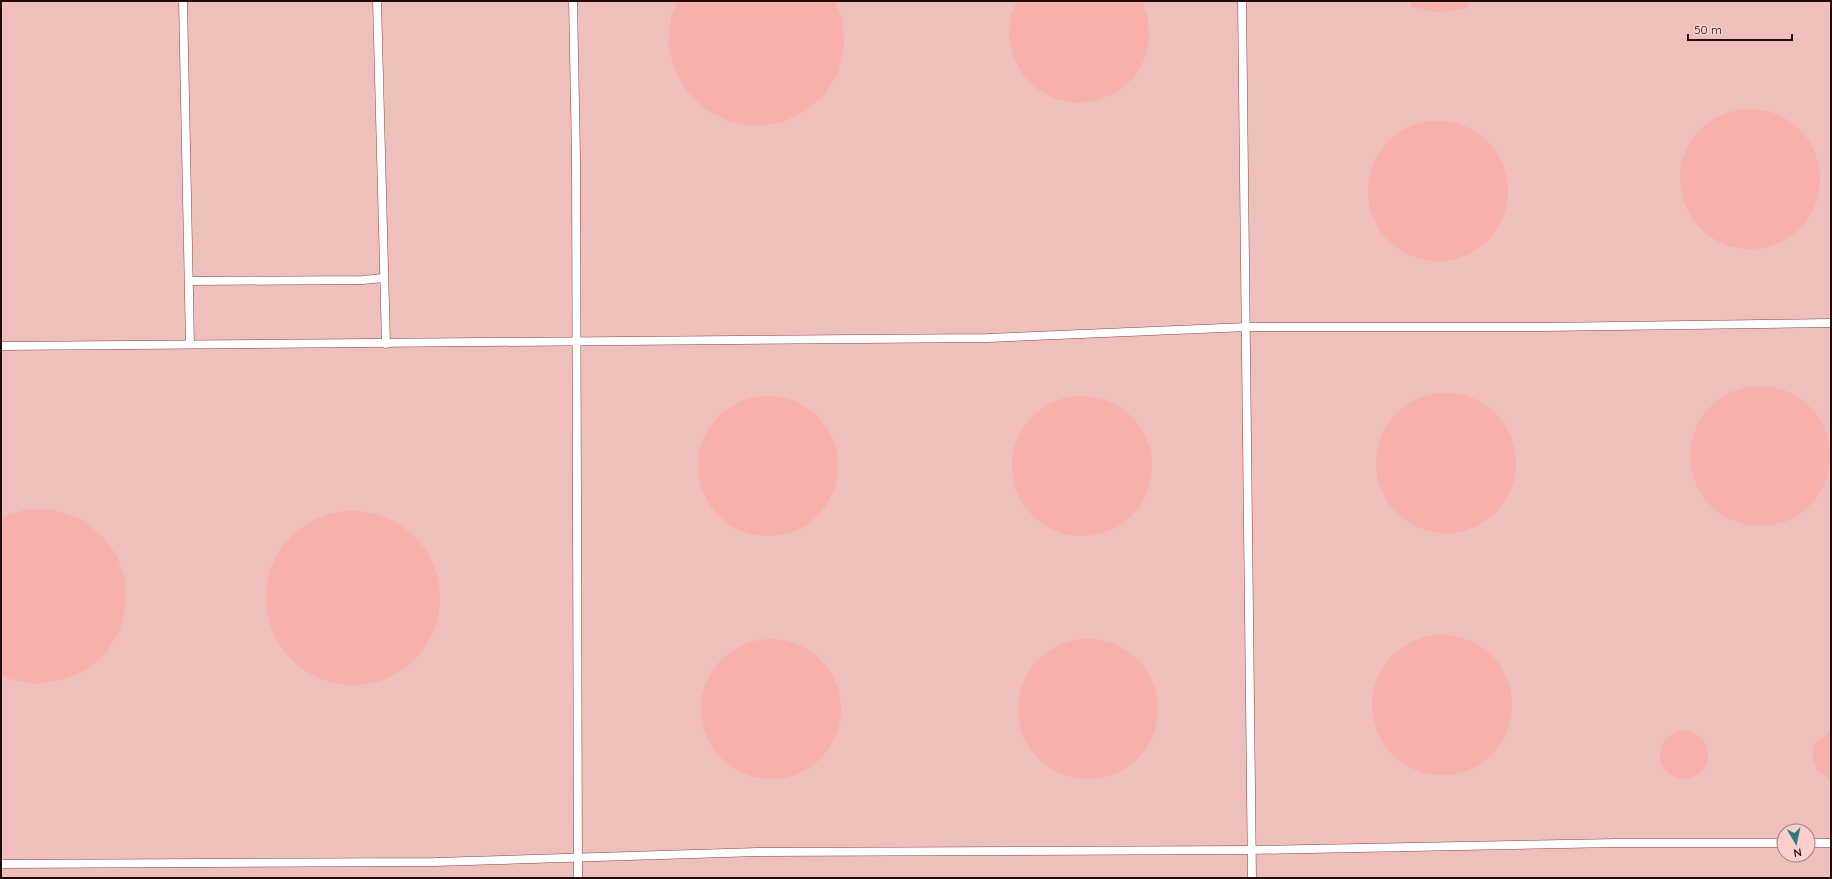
<svg xmlns="http://www.w3.org/2000/svg" width="1832" height="879" font-family="Quicksand,sans-serif">
	<style>
		.built { fill: #efbfbb; fill-rule: evenodd }
		.building { fill: #f8b0ab }
		.lines { fill: none; stroke-linecap: round; stroke-linejoin: round }
		.lane-casing { stroke: #844644; stroke-width: 9 }
		.lane { stroke: #fff; stroke-width: 8 }
	</style>
	<rect width="100%" height="100%" fill="#fbcfcb"/>
	<path class="built" d="M1,1H1831V878H1ZM1784,831H1808V855H1784Z"/>
	<g class="building">
		<path d="M678,1H835L843,21L844,47L838,73L824,95L804,112L780,123L754,126L728,121L705,109L686,91L674,68L668,43L671,17Z"/>
		<path d="M1017,1H1142L1148,19L1149,40L1144,60L1133,78L1117,92L1098,100L1077,103L1056,99L1038,90L1023,75L1013,57L1009,36L1011,16Z"/>
		<path d="M1411,1H1467L1468,8L1439,12L1411,7Z"/>
		<circle cx="1750" cy="179" r="70"/>
		<circle cx="1438" cy="191" r="70"/>
		<circle cx="1760" cy="456" r="70"/>
		<circle cx="1446" cy="463" r="70"/>
		<circle cx="1082" cy="466" r="70"/>
		<circle cx="768" cy="466" r="70"/>
		<path d="M28,509L54,510L79,518L100,534L116,554L125,579L126,605L120,630L106,653L86,670L62,680L36,684L10,679L1,674V517Z"/>
		<circle cx="353" cy="598" r="87"/>
		<circle cx="1442" cy="705" r="70"/>
		<circle cx="771" cy="709" r="70"/>
		<circle cx="1088" cy="709" r="70"/>
		<path d="M1831,731V780L1817,770L1812,757L1815,743Z"/>
		<circle cx="1684" cy="755" r="24"/>
	</g>
	<g class="lines">
		<defs>
			<g id="lane">
				<path d="M183,1L190,344"/>
				<path d="M377,1L386,344"/>
				<path d="M573,1L576,157L578,878"/>
				<path d="M1242,1L1252,878"/>
				<path d="M190,281L363,280L383,278"/>
				<path d="M1,346L987,338L1247,327H1543L1831,323"/>
				<path d="M1808,843H1831"/>
				<path d="M1,864L435,862L758,852L1251,850L1616,843H1784"/>
			</g>
		</defs>
		<use href="#lane" class="lane-casing"/>
		<use href="#lane" class="lane"/>
	</g>
	<rect width="1832" height="879" fill="none" stroke="#240b0a" stroke-width="4"/>
	<g transform="translate(1796 843) rotate(171)"><circle r="19" fill="#fbcfcb" stroke="#a5817e"/>
	<path d="M0-3L7 15L0 10L-7 15Z" fill="#317a80"/>
	<text y="-6" font-size="11" font-weight="bold" text-anchor="middle" fill="#240b0a">N</text>
	</g>
	<path d="M1688 34v6h104v-6" fill="none" stroke="#240b0a" stroke-width="2"/>
	<text x="1694" y="34" font-size="12" fill="#240b0a" stroke="#fbcfcb" stroke-width="3" paint-order="stroke">50 m</text>
</svg>
